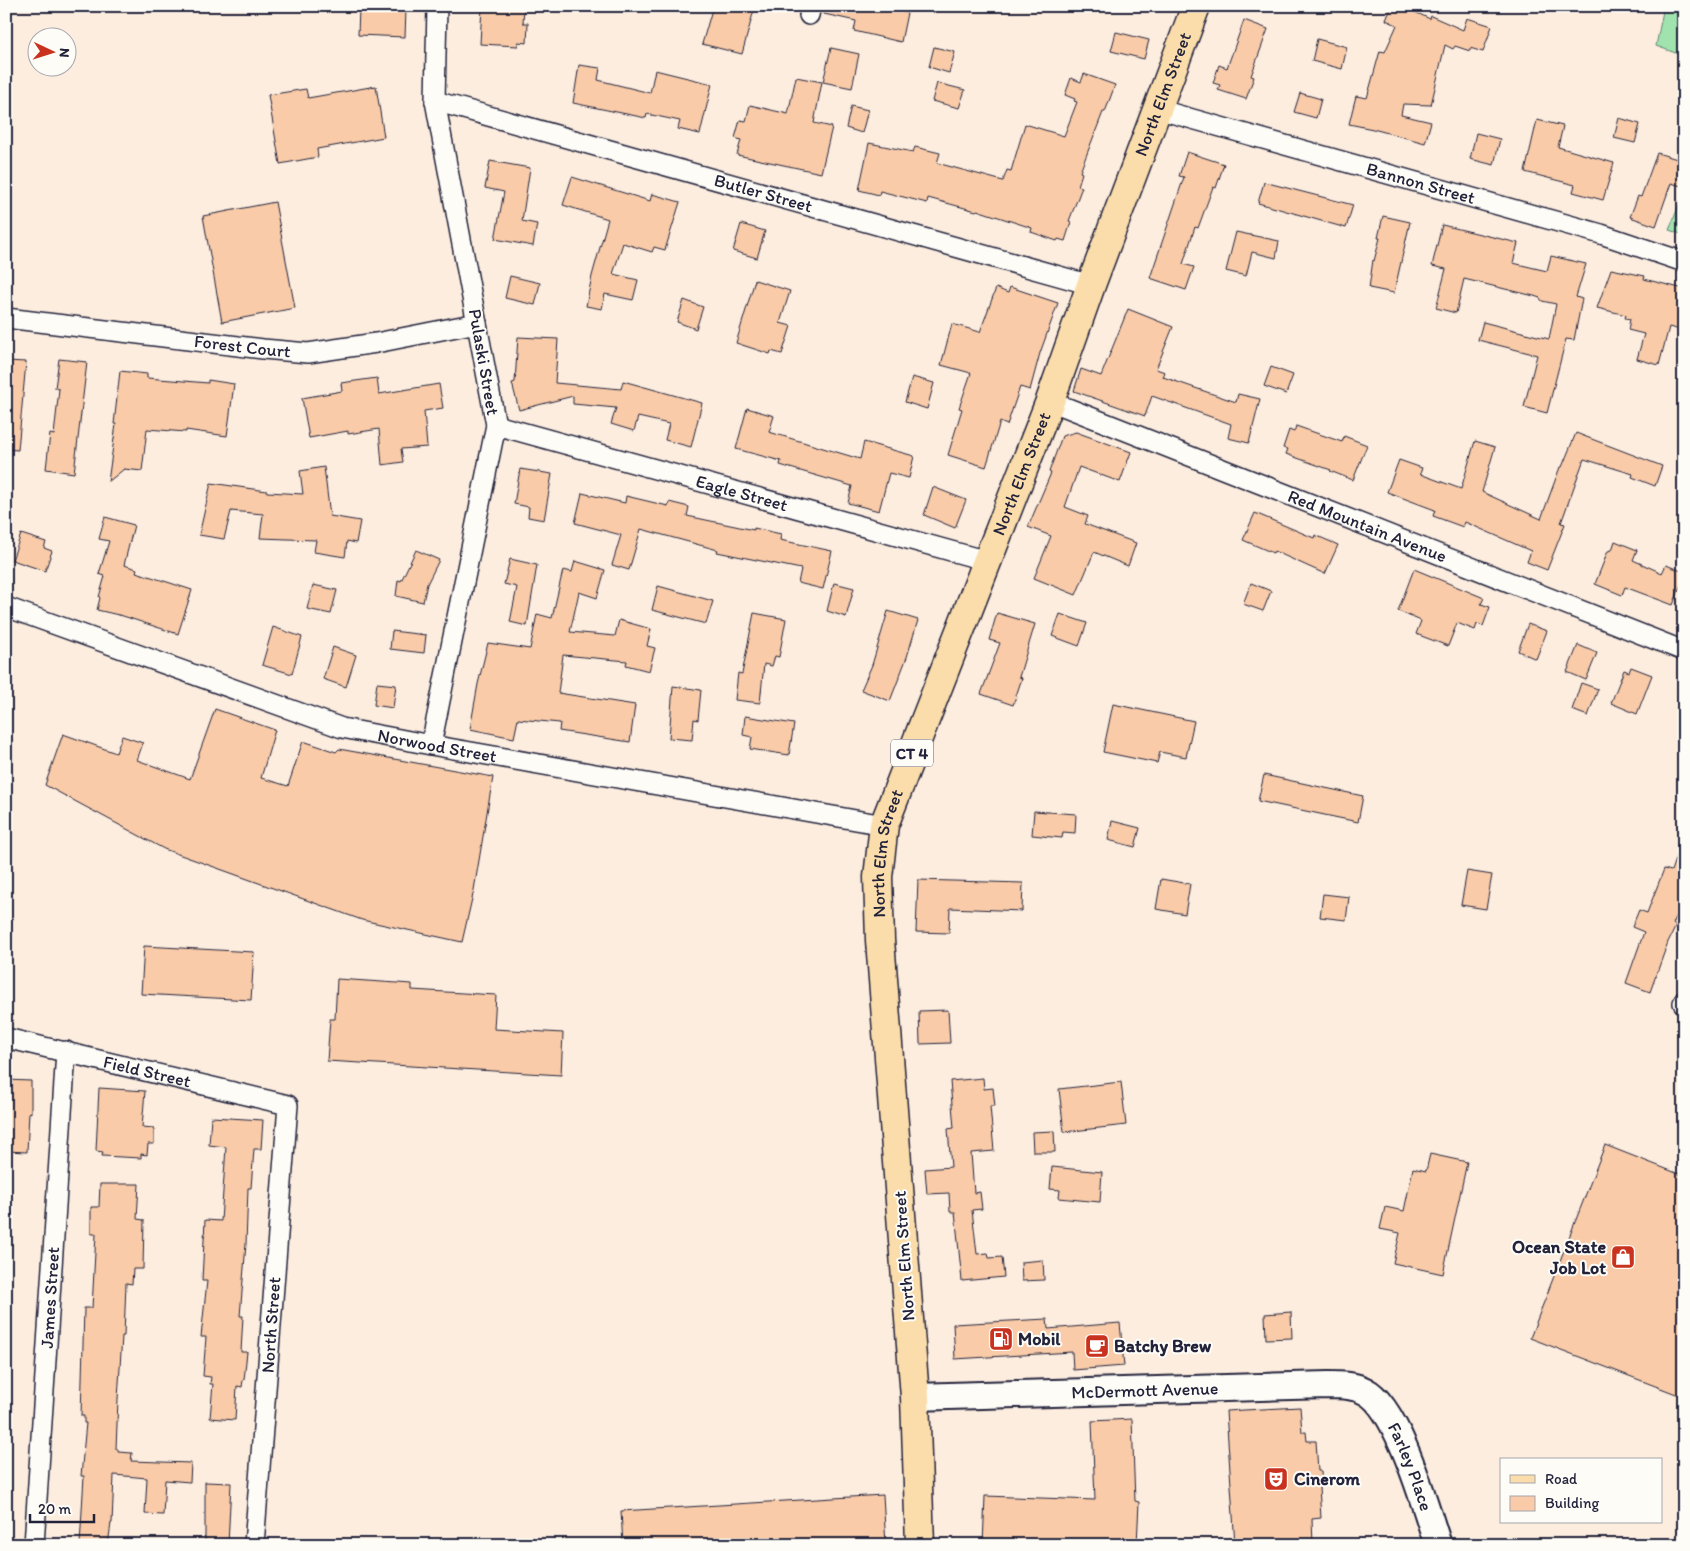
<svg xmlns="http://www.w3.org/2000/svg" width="1690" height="1551" font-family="Itim,sans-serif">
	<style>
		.green { fill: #a0e3ae; stroke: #618274 }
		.building { fill: #f9cba8; stroke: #22223b }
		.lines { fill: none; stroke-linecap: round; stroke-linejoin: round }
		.minor-casing { stroke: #22223b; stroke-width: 22 }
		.secondary-casing { stroke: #22223b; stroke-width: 30 }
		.primary-casing { stroke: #22223b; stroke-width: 31 }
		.minor { stroke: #fdfcf7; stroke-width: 19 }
		.secondary { stroke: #fdfcf7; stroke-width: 26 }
		.primary { stroke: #fbddab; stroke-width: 28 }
		.labels { text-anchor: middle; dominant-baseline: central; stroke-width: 4; stroke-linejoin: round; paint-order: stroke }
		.shield { fill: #fdfcf7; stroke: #646373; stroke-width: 1 }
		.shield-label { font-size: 16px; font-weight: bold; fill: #22223b }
		.street-label { font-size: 18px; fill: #22223b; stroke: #fdfcf7 }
		.poi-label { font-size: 18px; font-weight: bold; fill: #22223b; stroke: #fdfcf7; text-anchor: start }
	</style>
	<rect width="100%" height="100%" fill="#fceddf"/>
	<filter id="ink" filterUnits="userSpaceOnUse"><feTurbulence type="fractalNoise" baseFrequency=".02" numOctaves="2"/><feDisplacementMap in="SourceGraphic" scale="10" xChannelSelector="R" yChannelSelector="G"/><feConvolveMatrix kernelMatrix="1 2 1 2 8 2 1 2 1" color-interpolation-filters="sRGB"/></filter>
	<g filter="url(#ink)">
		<g class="green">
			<path d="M1664,6H1684V56L1656,46Z"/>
			<path d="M1684,193V235L1669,230Z"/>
		</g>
		<g class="building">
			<path d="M482,6H524L523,23H528L527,43L518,42V46L480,44Z"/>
			<path d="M713,6H755L742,54L702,44Z"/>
			<path d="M825,6H875L907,13L901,42L854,31L856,21L824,14Z"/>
			<path d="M1392,6H1402L1430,19L1431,16L1463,30L1467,18L1492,26L1483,52L1470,48V51L1455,46L1453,49L1445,45L1431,105L1403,104L1401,115L1431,122L1425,143L1373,129L1349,124L1356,96L1367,98L1380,51L1385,52L1397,25L1386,20Z"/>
			<path d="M359,7L406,9L405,37L358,35Z"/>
			<path d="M1244,20L1268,29L1251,76L1254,77L1246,99L1218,90L1220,85L1213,83L1219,65L1227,68Z"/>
			<path d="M1116,32L1149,40L1144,59L1111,51Z"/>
			<path d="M1317,39L1347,47L1342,69L1312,61Z"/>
			<path d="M934,47L955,52L949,73L929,67Z"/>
			<path d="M831,48L859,54L852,88L823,82Z"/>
			<path d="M579,65L600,68L598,80L650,93L655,70L712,84L700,134L678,129L680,121L647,114L646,118L573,103Z"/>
			<path d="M1084,74L1115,85L1105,112H1103L1080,172L1082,173L1078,186L1082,187L1069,221L1071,222L1065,241L1058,239L1057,241L1031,232L1032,228L977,210L976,211L928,198L927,203L880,191L879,195L859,190L869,143L913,152L915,147L940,153L937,163L1003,181L1007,170L1011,171L1025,124L1064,136L1077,102L1074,101L1075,99L1065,95L1071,78L1081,82Z"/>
			<path d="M796,77L822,82L814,123L832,127L821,173L737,155L741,140L735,138L740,120L746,121L750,105L788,114Z"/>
			<path d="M937,83L965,90L959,108L932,101Z"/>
			<path d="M376,86L384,137L317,149L318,157L280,164L268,95L306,89L308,98Z"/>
			<path d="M1300,93L1321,99L1316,118L1294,112Z"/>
			<path d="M851,106L868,110L862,133L846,128Z"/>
			<path d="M1619,118L1640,124L1635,143L1614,138Z"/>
			<path d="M1537,120L1563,126L1558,147L1614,163L1603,200L1573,192L1575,185L1525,172Z"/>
			<path d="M1476,133L1500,139L1494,165L1470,159Z"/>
			<path d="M1187,152L1224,164L1216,188L1213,187L1198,228L1195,227L1183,264L1194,267L1186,290L1150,278L1184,177L1179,176Z"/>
			<path d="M1657,153L1684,161V175L1681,186L1671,183L1656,226L1630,217L1638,196L1641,197Z"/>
			<path d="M490,161L530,168L522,221L537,224L533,246L495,239L504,192L485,188Z"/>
			<path d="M572,177L650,201L652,194L680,202L665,250L654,247L652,252L623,243L613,274L638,280L633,300L605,294L602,309L586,306L592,276L608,219L563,205Z"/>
			<path d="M1264,182L1353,205L1346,228L1258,203Z"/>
			<path d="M275,202L295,308L222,322L203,216Z"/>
			<path d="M1383,216L1410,222L1394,293L1369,288L1373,260L1374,261L1380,238H1378Z"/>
			<path d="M741,224L765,231L757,258L733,251Z"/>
			<path d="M1442,225L1518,243L1513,263L1547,271L1551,256L1586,264L1576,297L1582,299L1574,340L1566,339L1547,413L1524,407L1537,355L1478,340L1483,322L1549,339L1556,304L1542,301L1540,298L1534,296L1464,279L1456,313L1436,308L1446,269L1432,266Z"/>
			<path d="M1236,232L1279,241L1276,258L1252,252L1246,276L1226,271Z"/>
			<path d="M1611,269L1645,276L1644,279L1684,289V331L1669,327L1659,365L1637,359L1644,334L1628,330L1630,319L1625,318L1626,315L1597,308Z"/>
			<path d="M510,276L540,283L535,305L505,298Z"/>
			<path d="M755,280L790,291L780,323L791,326L782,354L771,351L770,354L736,343Z"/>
			<path d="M1010,287L1058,303L1040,353L1030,390L1020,387L1007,425L1000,422L986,467L948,455L962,409L959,408L971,373L941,365L952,324L980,332L996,288L1008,293Z"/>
			<path d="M684,300L703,307L696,329L677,322Z"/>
			<path d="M1128,309L1173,327L1156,369L1165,372L1163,377L1236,402L1238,394L1260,399L1249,443L1228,438L1231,424L1152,396L1145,416L1074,391L1081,369L1101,376Z"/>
			<path d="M518,337L558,339L555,383L621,389L623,381L702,403L691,447L665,440L669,424L638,417L634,431L611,424L616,408L573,404V396L519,410L512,383L515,382Z"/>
			<path d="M59,359L87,362L74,473L46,469L50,434L54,435L59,389L55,388Z"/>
			<path d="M6,361L26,362L18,450L6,449Z"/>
			<path d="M1271,367L1293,375L1286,394L1264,386Z"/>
			<path d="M120,371L147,374V378L208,383V380L234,384L227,436L186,430V432L147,429L142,471L124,469L108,482L116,424H114Z"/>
			<path d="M912,377L934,383L927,409L905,402Z"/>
			<path d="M377,378L379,394L439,384L443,408L424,411L427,447L401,449L403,462L382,465L379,429L348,434V431L309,438L302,398L342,391L341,383Z"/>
			<path d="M747,408L774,416L769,432L860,459L864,442L914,456L909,478L889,473L879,511L848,503L852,486L780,465L781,461L736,449Z"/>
			<path d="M1296,426L1342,442L1344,436L1367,445L1353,480L1330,471L1331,470L1286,454L1288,449L1283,448L1289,430L1294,432Z"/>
			<path d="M1076,432L1131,452L1120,482L1079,467L1065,507L1088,516L1085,524L1136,543L1128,566L1094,552L1076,595L1034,578L1051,536L1028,527L1051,473L1049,472L1062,436Z"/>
			<path d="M1576,433L1662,466L1655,486L1632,477L1633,474L1584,459L1561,523L1565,524L1547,570L1527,562L1531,551L1465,522L1463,527L1433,516L1435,510L1387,492L1399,460L1422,468L1420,474L1461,489L1475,441L1495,447L1482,492L1541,519L1560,467H1562Z"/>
			<path d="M324,467L330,516L360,521L356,543L347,541L345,557L314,552L316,540L260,538L263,514L231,511L224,539L199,535L211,483L267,491V492L303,494L300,471Z"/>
			<path d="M520,469L552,474L544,520L528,517L529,507L514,504Z"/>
			<path d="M933,487L966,500L955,528L924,515Z"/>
			<path d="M582,493L625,503L626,496L668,506L669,502L689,507L687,516L754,530V528L781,534L780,540L832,551L823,589L798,583L801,569L717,552L718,550L641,529L629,570L612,565L621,535L575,523Z"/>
			<path d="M1255,513L1314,538L1315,535L1338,545L1325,574L1274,551L1273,553L1243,540Z"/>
			<path d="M105,517L134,525L124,565L137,569L136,572L192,590L178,634L123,616L97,610L100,598L99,597L105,576L99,574L109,541L99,539Z"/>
			<path d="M21,534L46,542L44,548L52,551L45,571L12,560Z"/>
			<path d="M1615,541L1637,550L1633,560L1662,573L1666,565L1684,572V577L1673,605L1625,587L1622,595L1595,584L1608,551L1612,550Z"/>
			<path d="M416,550L439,560L427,584L423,602L396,596L398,580L401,581Z"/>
			<path d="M510,559L537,565L527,626L510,622L517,587L504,584Z"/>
			<path d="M575,561L605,570L597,598L579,592L570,632L615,636L619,620L651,629L647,646L655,648L649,671L626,665L627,661L563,655L558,693L635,705L630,742L559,731L560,723L518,719L514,738L470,729L478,684L488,643L530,649L537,614L552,618L563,570L572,572Z"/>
			<path d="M1414,569L1484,598L1481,604L1490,607L1483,626L1477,624L1475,630L1457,623L1448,646L1416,634L1421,621L1398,611Z"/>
			<path d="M834,583L854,588L846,617L827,611Z"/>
			<path d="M1251,583L1271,591L1263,611L1243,604Z"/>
			<path d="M313,585L337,590L331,614L307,609Z"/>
			<path d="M658,586L713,601L706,624L652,610Z"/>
			<path d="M888,611L918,620L907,657L890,701L861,690L872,665Z"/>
			<path d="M754,613L786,619L779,657L775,656L772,666L764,664L760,703L735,700L738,673L742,674Z"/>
			<path d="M997,613L1035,624L1019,677L1022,678L1013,705L981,694L1000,643L989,640Z"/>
			<path d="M1060,614L1087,623L1079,646L1052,636Z"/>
			<path d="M1528,624L1547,631L1536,659L1518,651Z"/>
			<path d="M273,627L302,637L292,674L262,665Z"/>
			<path d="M392,631L426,635L424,653L390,649Z"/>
			<path d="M1578,645L1597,653L1586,680L1567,672Z"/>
			<path d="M333,647L356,655L346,687L323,679Z"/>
			<path d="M1631,667L1652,675L1637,714L1611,703L1624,670L1629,672Z"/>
			<path d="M377,683L396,685L393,708L374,705Z"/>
			<path d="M1581,683L1598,689L1588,716L1572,710Z"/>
			<path d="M673,686L701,690L698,720L694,719L692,740L669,738Z"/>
			<path d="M1113,704L1194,721L1186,757L1160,752L1157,763L1103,752Z"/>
			<path d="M215,709L275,730L261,778L288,786L303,741L336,752L339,749L493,777L474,890L462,942L362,920L164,849L45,785L63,734L116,753L122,736L143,743L137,760L190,779Z"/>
			<path d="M745,716L794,724L789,755L750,749L752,737L743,735Z"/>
			<path d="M1264,775L1363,796L1358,822L1258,801Z"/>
			<path d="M1034,811L1076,814L1075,833L1063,832L1062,838L1032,835Z"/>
			<path d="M1112,821L1140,828L1135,847L1108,840Z"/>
			<path d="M1681,842L1684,843V899L1673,924L1676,926L1668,942L1650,992L1626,983L1644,932L1632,927L1639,910L1647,913L1664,869L1671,871Z"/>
			<path d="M1467,871L1492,875L1486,909L1461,905Z"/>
			<path d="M1161,879L1190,884L1185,914L1156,909Z"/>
			<path d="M918,880L1023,883L1022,911L950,908L949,933L916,932Z"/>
			<path d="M1323,894L1349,897L1346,920L1320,917Z"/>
			<path d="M144,946L254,952L251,1000L141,994Z"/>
			<path d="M337,979L412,984V990L496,995L494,1029L563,1033L561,1075L327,1061L330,1019H335Z"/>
			<path d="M948,1010L950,1043L920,1044L919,1011Z"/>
			<path d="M983,1078L984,1089L993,1088L995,1106H990L994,1151L971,1153L974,1193L980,1192L982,1209L972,1210L977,1254L988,1253L989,1258L1002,1257L1004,1277L962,1281L955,1212H950L949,1193L927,1194L925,1169L951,1167L948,1129L954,1128L950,1081Z"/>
			<path d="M6,1080L31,1081V1113L29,1112L27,1152L6,1151Z"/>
			<path d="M1121,1082L1126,1125L1064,1132L1059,1089Z"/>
			<path d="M99,1088L145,1091L142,1127L154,1128V1144H148L147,1155L141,1154V1158L102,1156L103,1152L96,1151Z"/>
			<path d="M211,1117L263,1120L261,1149H254L251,1188H248L246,1244L240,1316H243L241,1352H247L244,1380H243L242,1387L237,1386L235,1420L210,1418L213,1384H210L211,1377L203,1376L206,1337H201L207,1281H202L205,1220L221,1221L226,1147L209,1145Z"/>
			<path d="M1054,1131L1055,1152H1033L1032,1132Z"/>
			<path d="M1605,1145L1684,1176V1397L1530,1338Z"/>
			<path d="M1430,1154L1467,1162L1443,1274L1393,1263L1400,1233L1380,1229L1385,1207L1404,1211L1413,1168L1426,1171Z"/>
			<path d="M1052,1167L1102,1172L1100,1202L1059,1198L1060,1190L1050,1189Z"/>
			<path d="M100,1184H139L137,1219L144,1220L143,1269H133L132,1284L126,1283L124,1336H122L118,1399L116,1449H118V1452L132,1453L131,1461L191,1463L190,1482L165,1480L163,1515L145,1514L147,1478L114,1475L112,1523H111L108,1545H80L84,1476H81L86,1423H84V1416H81L84,1308H92L96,1234H91V1207H99Z"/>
			<path d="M1043,1260L1044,1280L1022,1281L1021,1262Z"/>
			<path d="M1291,1312L1292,1338L1266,1339L1265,1314Z"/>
			<path d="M1047,1319L1048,1329L1120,1323L1124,1366L1073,1370L1072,1352L955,1359L953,1324Z"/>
			<path d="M1300,1407L1302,1432H1306L1307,1441H1316L1318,1471H1321L1322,1486L1319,1487L1321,1518L1312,1519L1313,1545H1235L1226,1411Z"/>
			<path d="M1132,1419L1135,1501L1139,1502L1137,1545H983L985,1496L1095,1500L1092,1421Z"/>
			<path d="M205,1482L231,1483L228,1545H205Z"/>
			<path d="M883,1495L886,1545H623L621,1511Z"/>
		</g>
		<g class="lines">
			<defs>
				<g id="minor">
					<path d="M809,15L811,6"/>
					<path id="s1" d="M435,101L1091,285"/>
					<path id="s2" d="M1157,109L1601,234L1684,262"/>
					<path id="s3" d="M6,318L263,349L308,353L376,343L477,323"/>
					<path id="s4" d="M1050,401L1684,651"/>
					<path id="s5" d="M496,425L987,561"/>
					<path id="s6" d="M6,607L342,728L431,745L884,825"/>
					<path d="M431,745L496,425L435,101L437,6"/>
					<path d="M1683,1003L1684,1001"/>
					<path id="s7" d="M6,1038L288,1105L254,1545"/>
					<path id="s8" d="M34,1545L66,1051"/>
				</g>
				<g id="secondary">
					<path id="s9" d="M915,1397L1328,1385C1340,1385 1354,1385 1365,1391C1398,1407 1426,1509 1438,1545"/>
				</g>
				<g id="primary">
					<path id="s10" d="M920,1545L915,1397L880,940L878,877L884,825L1050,401L1091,285L1196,6"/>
				</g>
			</defs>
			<use href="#minor" class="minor-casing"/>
			<use href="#secondary" class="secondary-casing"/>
			<use href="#primary" class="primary-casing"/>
			<use href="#minor" class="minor"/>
			<use href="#secondary" class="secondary"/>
			<use href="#primary" class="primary"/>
		</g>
	</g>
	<defs>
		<symbol id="shop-square" viewBox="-11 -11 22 22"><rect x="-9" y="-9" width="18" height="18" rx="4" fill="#c8321e" stroke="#fdfcf7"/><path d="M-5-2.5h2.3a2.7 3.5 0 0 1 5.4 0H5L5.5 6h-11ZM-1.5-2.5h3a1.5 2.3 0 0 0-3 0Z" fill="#fff"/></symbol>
		<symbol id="fuel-square" viewBox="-11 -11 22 22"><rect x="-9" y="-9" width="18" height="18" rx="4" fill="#c8321e" stroke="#fdfcf7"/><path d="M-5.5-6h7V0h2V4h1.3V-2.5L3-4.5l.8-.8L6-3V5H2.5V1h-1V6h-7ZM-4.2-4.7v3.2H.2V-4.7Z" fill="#fff"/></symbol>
		<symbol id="cafe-square" viewBox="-11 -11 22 22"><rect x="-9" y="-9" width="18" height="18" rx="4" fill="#c8321e" stroke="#fdfcf7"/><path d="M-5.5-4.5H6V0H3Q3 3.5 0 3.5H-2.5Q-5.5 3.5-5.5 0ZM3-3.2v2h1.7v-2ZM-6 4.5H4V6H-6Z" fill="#fff"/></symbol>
		<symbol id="theatre-square" viewBox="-11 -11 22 22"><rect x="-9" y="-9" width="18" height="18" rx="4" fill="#c8321e" stroke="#fdfcf7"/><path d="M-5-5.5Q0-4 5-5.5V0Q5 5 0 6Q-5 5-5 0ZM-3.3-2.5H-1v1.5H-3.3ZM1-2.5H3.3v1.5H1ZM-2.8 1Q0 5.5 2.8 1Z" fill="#fff"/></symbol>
	</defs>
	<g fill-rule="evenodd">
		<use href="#shop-square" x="1609" y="1243" width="28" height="28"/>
		<use href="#fuel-square" x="987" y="1325" width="28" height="28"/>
		<use href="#cafe-square" x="1083" y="1332" width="28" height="28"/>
		<use href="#theatre-square" x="1262" y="1465" width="28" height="28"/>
	</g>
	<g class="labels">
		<rect class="shield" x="891" y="739.5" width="42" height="27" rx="4"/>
		<g class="shield-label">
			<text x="912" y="753">CT 4</text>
		</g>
		<g class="street-label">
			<text stroke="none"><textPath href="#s10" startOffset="1504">North Elm Street</textPath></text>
			<text stroke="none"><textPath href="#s2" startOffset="274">Bannon Street</textPath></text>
			<text stroke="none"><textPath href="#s1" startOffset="341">Butler Street</textPath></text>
			<text stroke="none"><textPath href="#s3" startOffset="238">Forest Court</textPath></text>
			<text transform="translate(484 362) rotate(80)">Pulaski Street</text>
			<text stroke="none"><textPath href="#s10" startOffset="1099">North Elm Street</textPath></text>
			<text stroke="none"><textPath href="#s5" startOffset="255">Eagle Street</textPath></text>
			<text stroke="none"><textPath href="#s4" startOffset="341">Red Mountain Avenue</textPath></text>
			<text stroke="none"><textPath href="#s6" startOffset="454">Norwood Street</textPath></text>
			<text stroke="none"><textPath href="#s10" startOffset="694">North Elm Street</textPath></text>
			<text stroke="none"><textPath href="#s7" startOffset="145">Field Street</textPath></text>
			<text transform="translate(904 1256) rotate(-94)">North Elm Street</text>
			<text stroke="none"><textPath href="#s8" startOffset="248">James Street</textPath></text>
			<text transform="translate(271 1325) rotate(-86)">North Street</text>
			<text stroke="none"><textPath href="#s9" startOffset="230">McDermott Avenue</textPath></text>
			<text stroke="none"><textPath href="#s9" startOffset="541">Farley Place</textPath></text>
		</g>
		<g class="poi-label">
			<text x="1606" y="1247" text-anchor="end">Ocean State<tspan x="1606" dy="21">Job Lot</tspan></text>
			<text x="1018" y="1339">Mobil</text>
			<text x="1114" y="1346">Batchy Brew</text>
			<text x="1294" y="1479">Cinerom</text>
		</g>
	</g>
	<rect width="1690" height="1551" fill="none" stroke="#fdfcf7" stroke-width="25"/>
	<rect x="12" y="12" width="1665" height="1526" fill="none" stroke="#22223b" stroke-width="2" filter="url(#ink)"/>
	<rect x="1500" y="1458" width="162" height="65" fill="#fdfcf7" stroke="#a5a5ac"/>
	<rect x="1510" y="1475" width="25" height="8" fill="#fbddab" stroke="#a5a5ac"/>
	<text x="1545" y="1484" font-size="15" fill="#22223b">Road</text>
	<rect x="1510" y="1496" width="25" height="15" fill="#f9cba8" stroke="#a5a5ac"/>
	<text x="1545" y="1508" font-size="15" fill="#22223b">Building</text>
	<g transform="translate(52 52) rotate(94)"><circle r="24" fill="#fdfcf7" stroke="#a5a5ac"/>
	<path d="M0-4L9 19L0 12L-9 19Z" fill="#c8321e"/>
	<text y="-8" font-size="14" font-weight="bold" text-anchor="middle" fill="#22223b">N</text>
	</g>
	<path d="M30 1514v8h64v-8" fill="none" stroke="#22223b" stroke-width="2.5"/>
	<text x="38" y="1514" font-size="15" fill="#22223b" stroke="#fdfcf7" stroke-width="4" paint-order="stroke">20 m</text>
</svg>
